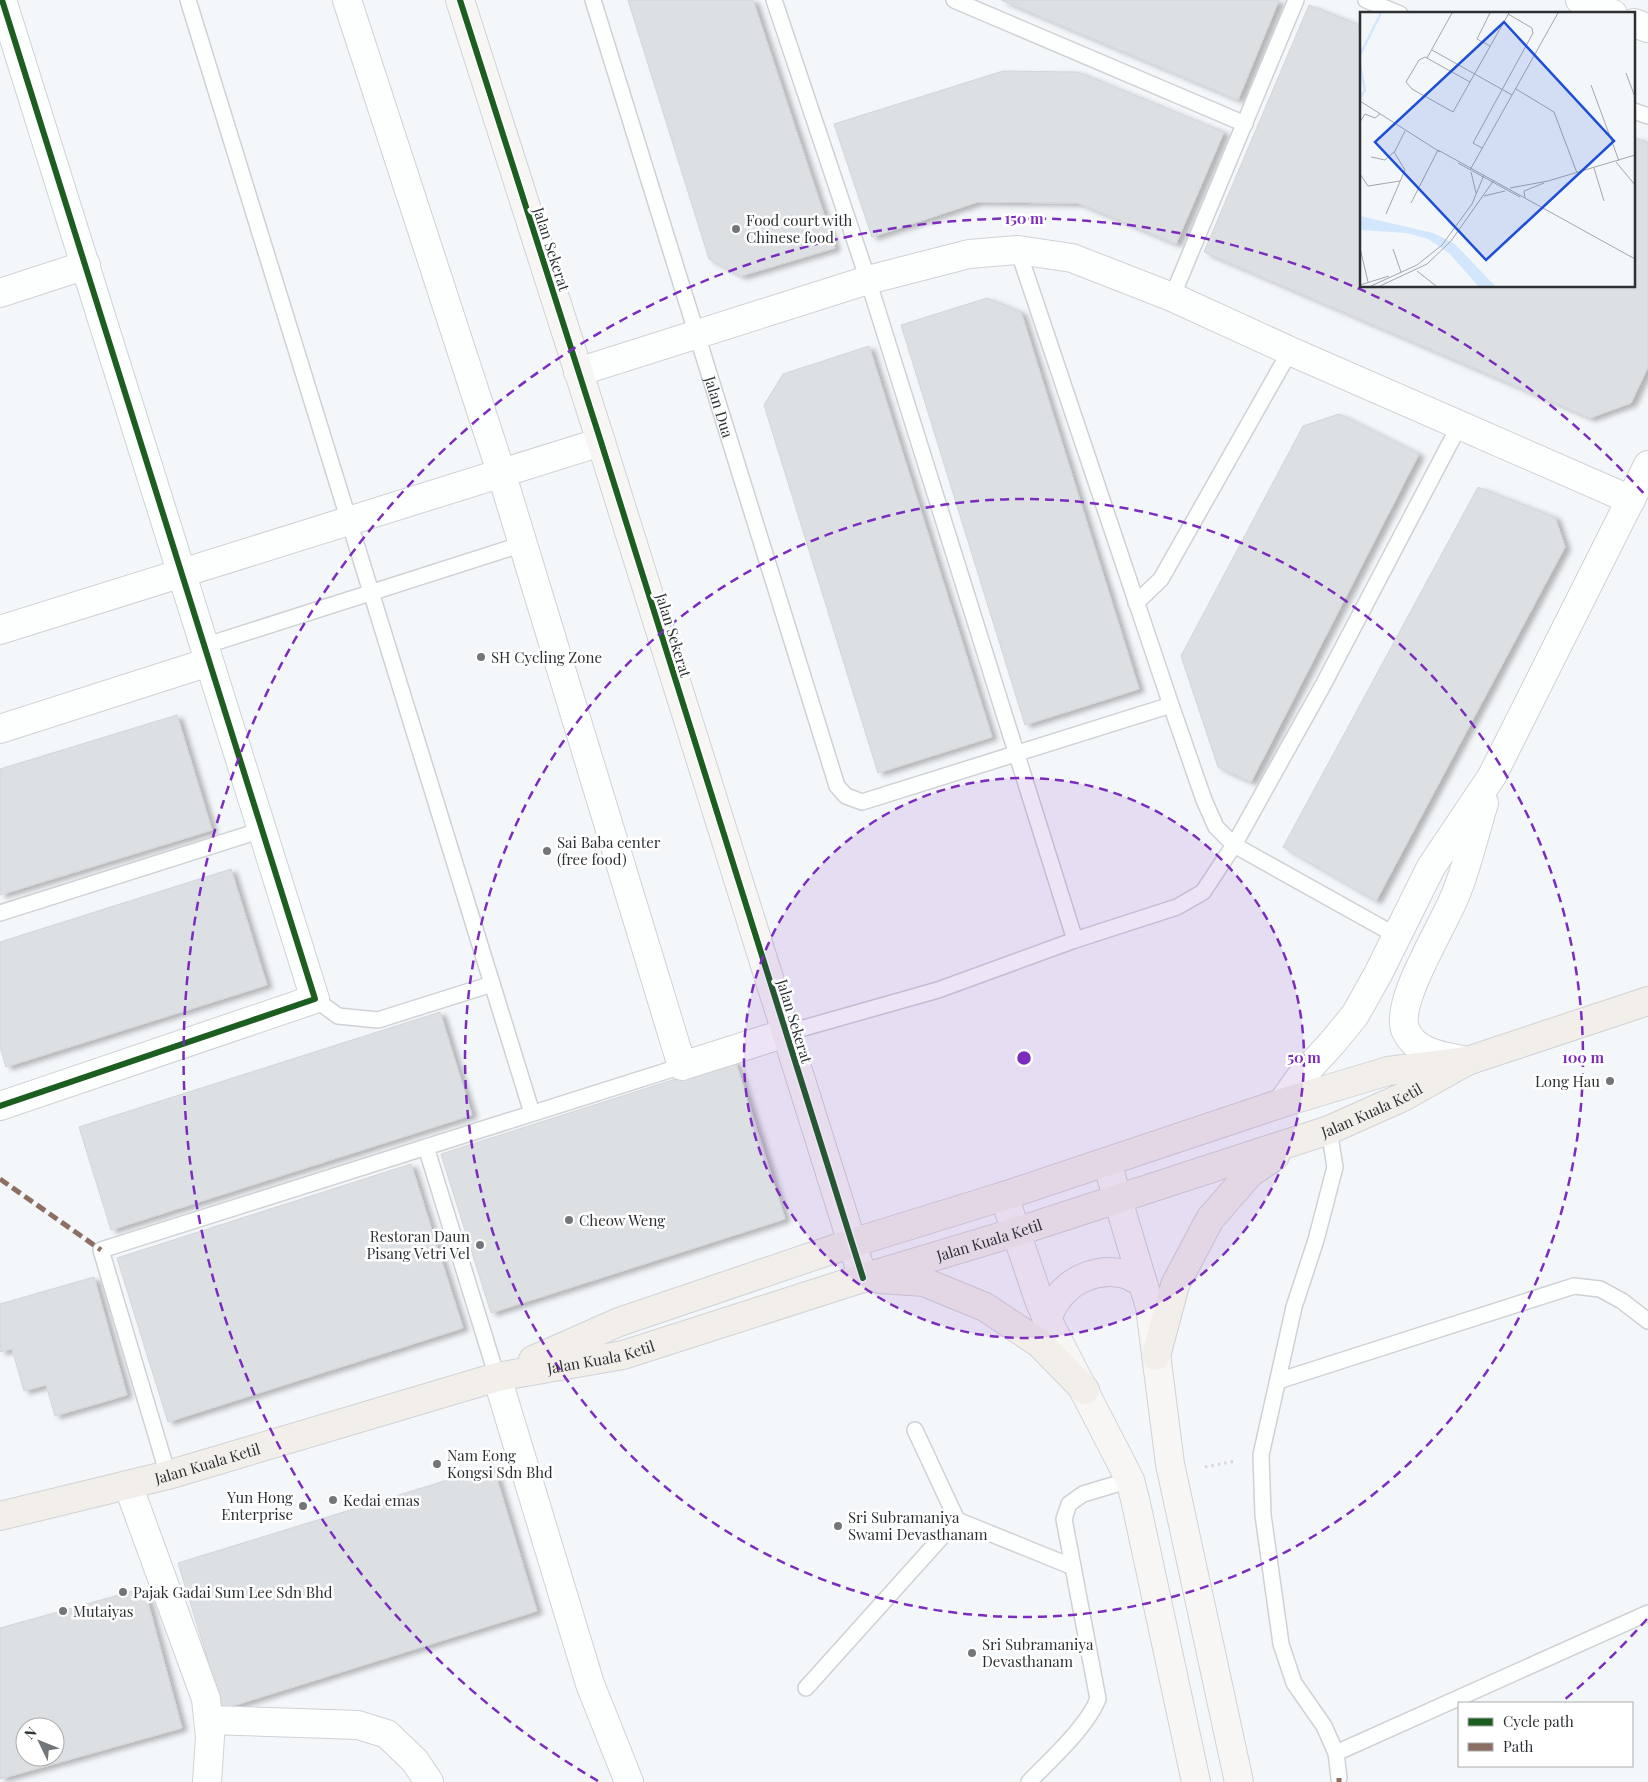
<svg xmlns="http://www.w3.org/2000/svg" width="1648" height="1782" font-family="'Playfair Display',serif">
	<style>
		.building { fill: #dde0e3; stroke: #d3d6d8; fill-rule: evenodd; filter: url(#shadow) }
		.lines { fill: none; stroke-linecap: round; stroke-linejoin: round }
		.lane-casing { stroke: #cfd2d5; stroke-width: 18 }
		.street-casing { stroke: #cfd2d5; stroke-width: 30 }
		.secondary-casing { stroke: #cfd2d5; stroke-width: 30 }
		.primary-casing { stroke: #d1d2d5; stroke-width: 30 }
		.path { stroke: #d6d6d8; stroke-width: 3; stroke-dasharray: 2.5 4; stroke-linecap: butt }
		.lane { stroke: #fdfefe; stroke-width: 15 }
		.street { stroke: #fdfefe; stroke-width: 28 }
		.secondary { stroke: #f7f6f5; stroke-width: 28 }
		.primary { stroke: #f2efeb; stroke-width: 28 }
		.quiet { stroke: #8d6e63; stroke-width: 5; stroke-dasharray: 10 5; stroke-linecap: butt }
		.cycleway-casing { stroke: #fff; stroke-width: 9 }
		.cycleway { stroke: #1b5e20; stroke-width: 6 }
		.ring { fill: none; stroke: #7b2cbf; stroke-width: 2.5; stroke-dasharray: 9 6 }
		.poi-dot { fill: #727679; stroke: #fff; stroke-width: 2 }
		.labels { text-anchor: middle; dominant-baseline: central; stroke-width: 5; stroke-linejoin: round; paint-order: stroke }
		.poi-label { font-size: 15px; fill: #2c3033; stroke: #fff; text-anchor: start }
		.street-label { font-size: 15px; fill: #2c3033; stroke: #fff }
		.inset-river { fill: none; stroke: #d2e6fd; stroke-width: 2.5 }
		.inset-road { fill: none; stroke: #a4a7aa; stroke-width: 1 }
		.view { fill: #1d4ed8; fill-opacity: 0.15; stroke: #1d4ed8; stroke-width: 2.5 }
		.inset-edge { fill: none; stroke: #2c3033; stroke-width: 2.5 }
		.centre { fill: #7b2cbf; stroke: #fff; stroke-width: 2.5 }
		.ring-label { font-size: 15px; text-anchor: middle; font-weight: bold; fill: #7b2cbf; stroke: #fff; stroke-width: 5; stroke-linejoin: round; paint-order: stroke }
	</style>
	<defs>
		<filter id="shadow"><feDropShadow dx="5.5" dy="3" stdDeviation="2.5" flood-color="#0004"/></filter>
	</defs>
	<rect width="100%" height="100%" fill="#f4f7fa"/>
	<g class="building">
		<path d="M628,0H753L835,248L741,276L709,259Z"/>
		<path d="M1001,0H1279L1238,100Z"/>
		<path d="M1309,5L1362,26V286H1634V137L1648,143V367L1631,403L1590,418L1204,252Z"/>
		<path d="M1003,71L1078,72L1224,132L1176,244L1078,203L978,202L872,237L834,124Z"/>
		<path d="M987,298L1021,312L1139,689L1025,725L901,325Z"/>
		<path d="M869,346L992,737L878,773L764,405L783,374Z"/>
		<path d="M1339,414L1419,454L1251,782L1218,767L1181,656L1303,426Z"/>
		<path d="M1478,487L1555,517L1565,547L1376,901L1283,847Z"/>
		<path d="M177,715L212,830L0,895V769Z"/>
		<path d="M231,869L267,985L6,1067L0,1047V942Z"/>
		<path d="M440,1012L472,1115L111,1230L79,1127Z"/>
		<path d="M735,1060L785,1219L491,1313L441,1154Z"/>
		<path d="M411,1164L463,1328L168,1422L117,1258Z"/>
		<path d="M94,1277L127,1395L55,1416L46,1385L24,1391L12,1349L0,1352V1304Z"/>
		<path d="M493,1466L537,1611L223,1709L178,1563Z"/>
		<path d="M144,1588L182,1728L0,1779V1628ZM25,1727H55V1757H25Z"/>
	</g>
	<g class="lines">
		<defs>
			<g id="lane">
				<path d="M188,0L532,1113"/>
				<path id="s1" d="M593,0L837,786L846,796L862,802L1171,705"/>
				<path d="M774,0L868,280L1075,940"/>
				<path d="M954,0L1245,124"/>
				<path d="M1366,0L1400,14"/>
				<path d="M1634,111L1648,116"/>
				<path d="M1018,250L1171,705L1204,800L1216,827L1234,845L1397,936"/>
				<path d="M1172,297L1296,0"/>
				<path d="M1136,603L1161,579L1290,351"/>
				<path d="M204,646L523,544"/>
				<path d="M0,913L262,830"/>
				<path d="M315,999L338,1016L378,1020L492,984"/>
				<path d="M786,1033L938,990L1075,940L1177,907L1203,892L1234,845L1322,687L1459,426"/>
				<path d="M1329,1130L1335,1167L1316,1240L1294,1307L1261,1455L1263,1515L1281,1644L1294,1683L1324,1726L1336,1753L1339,1778"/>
				<path d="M426,1147L497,1377"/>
				<path d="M1278,1381L1574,1286L1600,1289L1622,1301L1648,1321"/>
				<path d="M915,1430L957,1520L1073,1567"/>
				<path d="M168,1475L101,1250L682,1066"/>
				<path d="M806,1688L957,1520"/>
				<path d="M1336,1753L1648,1613"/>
				<path d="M1029,1782C1050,1760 1087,1727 1098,1699L1064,1519L1069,1504L1083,1494L1130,1480"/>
			</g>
			<g id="street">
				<path d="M347,0L501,472L682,1066L786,1033"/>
				<path d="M1580,0L1613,14"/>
				<path d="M1634,23L1648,28"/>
				<path d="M0,293L86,265"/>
				<path d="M578,372L868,280L969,254L1018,250L1072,258L1172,297L1290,351L1631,500"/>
				<path d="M0,630L601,442"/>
				<path d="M0,729L209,662"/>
				<path d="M1467,1061C1444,1056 1415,1054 1405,1029C1395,1000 1446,922 1457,891C1468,863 1475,832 1484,803"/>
				<path d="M1282,1103L1299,1079L1332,1043L1355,1015L1378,974L1431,867L1492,776L1648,465"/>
				<path d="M0,1106L315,999L2,0"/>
				<path d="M497,1377L590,1684L629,1782"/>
				<path d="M128,1485L206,1699L210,1737L207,1782"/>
				<path d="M209,1720L358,1725L387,1734L415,1761L429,1782"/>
			</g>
			<g id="secondary">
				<path d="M460,0L601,442L863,1278"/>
				<path d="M1107,1163L1150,1307L1170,1464L1239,1782"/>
				<path d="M1004,1196L1039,1300L1047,1319L1130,1480L1135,1499L1196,1782"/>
				<path d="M1047,1319C1050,1313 1052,1306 1056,1301C1070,1279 1099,1267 1125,1274C1131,1276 1137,1280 1142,1282"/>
			</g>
			<g id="primary">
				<path d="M880,1279L924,1282L985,1307L1039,1343L1085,1390"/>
				<path d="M1156,1356L1175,1285L1210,1219L1250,1173L1275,1156"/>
				<path d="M533,1360L619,1322L852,1243L1004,1196L1282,1103L1388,1071L1467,1061L1648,1001"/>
				<path id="s2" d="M0,1516L168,1475L497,1377L623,1355L863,1278L1016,1232L1329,1130L1403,1097L1467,1061"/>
			</g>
		</defs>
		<use href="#lane" class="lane-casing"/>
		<use href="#street" class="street-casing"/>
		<use href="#secondary" class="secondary-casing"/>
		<use href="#primary" class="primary-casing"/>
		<path class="path" d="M1205,1467L1236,1461"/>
		<use href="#lane" class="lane"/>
		<use href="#street" class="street"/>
		<use href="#secondary" class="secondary"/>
		<use href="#primary" class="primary"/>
		<g class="quiet">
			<path d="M0,1179L101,1250"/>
			<path d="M1339,1782V1778"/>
		</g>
		<defs>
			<g id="cycleway">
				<path d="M460,0L601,442L863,1278"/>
				<path d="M0,1106L315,999L2,0"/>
			</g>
		</defs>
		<use href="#cycleway" class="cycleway-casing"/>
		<use href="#cycleway" class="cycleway"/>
	</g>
	<circle cx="1024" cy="1058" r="280" fill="#7b2cbf" fill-opacity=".12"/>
	<g class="ring">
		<circle cx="1024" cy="1058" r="280"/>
		<circle cx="1024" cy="1058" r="559"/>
		<path d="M1647 1619A839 839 0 0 1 1563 1701M598 1781A839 839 0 1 1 1647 497"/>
	</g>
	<g class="poi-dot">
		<circle cx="736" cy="229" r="5"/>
		<circle cx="481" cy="657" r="5"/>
		<circle cx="547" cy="851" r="5"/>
		<circle cx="1610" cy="1081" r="5"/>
		<circle cx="569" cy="1220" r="5"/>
		<circle cx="480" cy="1245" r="5"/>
		<circle cx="437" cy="1464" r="5"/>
		<circle cx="333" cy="1500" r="5"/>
		<circle cx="303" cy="1506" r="5"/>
		<circle cx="838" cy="1526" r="5"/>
		<circle cx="123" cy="1592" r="5"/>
		<circle cx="63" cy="1611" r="5"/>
		<circle cx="972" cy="1653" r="5"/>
	</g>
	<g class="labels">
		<g class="poi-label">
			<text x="746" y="220">Food court with<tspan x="746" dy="17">Chinese food</tspan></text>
			<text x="491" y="657">SH Cycling Zone</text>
			<text x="557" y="842">Sai Baba center<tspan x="557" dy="17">(free food)</tspan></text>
			<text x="1600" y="1081" text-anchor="end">Long Hau</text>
			<text x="579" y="1220">Cheow Weng</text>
			<text x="470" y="1236" text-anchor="end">Restoran Daun<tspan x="470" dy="17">Pisang Vetri Vel</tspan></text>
			<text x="447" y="1455">Nam Eong<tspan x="447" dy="17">Kongsi Sdn Bhd</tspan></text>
			<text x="293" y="1497" text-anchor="end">Yun Hong<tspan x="293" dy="17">Enterprise</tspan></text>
			<text x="343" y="1500">Kedai emas</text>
			<text x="848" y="1517">Sri Subramaniya<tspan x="848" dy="17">Swami Devasthanam</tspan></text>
			<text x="133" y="1592">Pajak Gadai Sum Lee Sdn Bhd</text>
			<text x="73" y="1611">Mutaiyas</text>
			<text x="982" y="1644">Sri Subramaniya<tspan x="982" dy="17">Devasthanam</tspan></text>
		</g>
		<g class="street-label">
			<text transform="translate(552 249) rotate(72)">Jalan Sekerat</text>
			<text stroke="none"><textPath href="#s1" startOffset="426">Jalan Dua</textPath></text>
			<text transform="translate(674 635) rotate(73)">Jalan Sekerat</text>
			<text transform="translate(795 1021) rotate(73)">Jalan Sekerat</text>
			<text stroke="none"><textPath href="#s2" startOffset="1432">Jalan Kuala Ketil</textPath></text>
			<text stroke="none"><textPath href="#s2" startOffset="1028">Jalan Kuala Ketil</textPath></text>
			<text stroke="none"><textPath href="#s2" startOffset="622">Jalan Kuala Ketil</textPath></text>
			<text stroke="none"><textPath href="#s2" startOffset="214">Jalan Kuala Ketil</textPath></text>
		</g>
	</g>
	<g transform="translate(1360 12)">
		<rect width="275" height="275" fill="#f4f7fa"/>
		<path d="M0,204L73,221L95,232L135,274H118L90,242L68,227L47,221L0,218Z" fill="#d2e6fd"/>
		<path class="inset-river" d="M0,43L21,1M0,54L5,78L0,86"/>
		<path class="inset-road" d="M130,34L117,27L130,1M72,38L152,83M67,46L92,1M266,61L275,85M110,70L65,45L59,48L46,70L52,77L93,100L149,1M231,73L259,149M156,77L194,100L217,161M0,89L80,140M0,110L5,102L15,106L20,102M122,136L113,131L173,21L172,16L148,2M78,138L275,247M11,145L25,148L35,139L45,119M256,150L275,173M98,151L160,185M234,156L244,189M110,158L198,1M111,160L116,181M0,162L8,174L40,169M150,176L188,169L275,143M124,184L145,179M165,186L164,179L184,171M51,191L78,138M26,202L45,158L34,140M0,236L8,270M33,237L41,260M57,259L76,274M0,273L29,264M11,274L57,253L82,233L112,192L124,163M20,274L67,252L91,229L134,168"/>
		<path class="view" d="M144,10L254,129L126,248L15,130Z"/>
		<rect width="275" height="275" class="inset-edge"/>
	</g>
	<circle cx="1024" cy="1058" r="8" class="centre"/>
	<g class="ring-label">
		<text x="1024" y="224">150 m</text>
		<text x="1304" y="1063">50 m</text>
		<text x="1583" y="1063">100 m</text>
	</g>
	<rect x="1458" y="1702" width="175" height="65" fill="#ffffff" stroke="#abacad"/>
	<rect x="1468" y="1718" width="25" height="8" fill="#1b5e20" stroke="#abacad"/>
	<text x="1503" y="1727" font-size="15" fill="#2c3033">Cycle path</text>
	<rect x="1468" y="1743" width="25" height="8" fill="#8d6e63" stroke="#abacad"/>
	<text x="1503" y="1752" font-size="15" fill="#2c3033">Path</text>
	<g transform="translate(40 1742) rotate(313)"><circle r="24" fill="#ffffff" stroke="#abacad"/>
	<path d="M0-4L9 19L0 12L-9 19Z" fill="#727679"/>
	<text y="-8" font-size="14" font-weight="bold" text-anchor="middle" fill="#2c3033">N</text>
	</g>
</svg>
